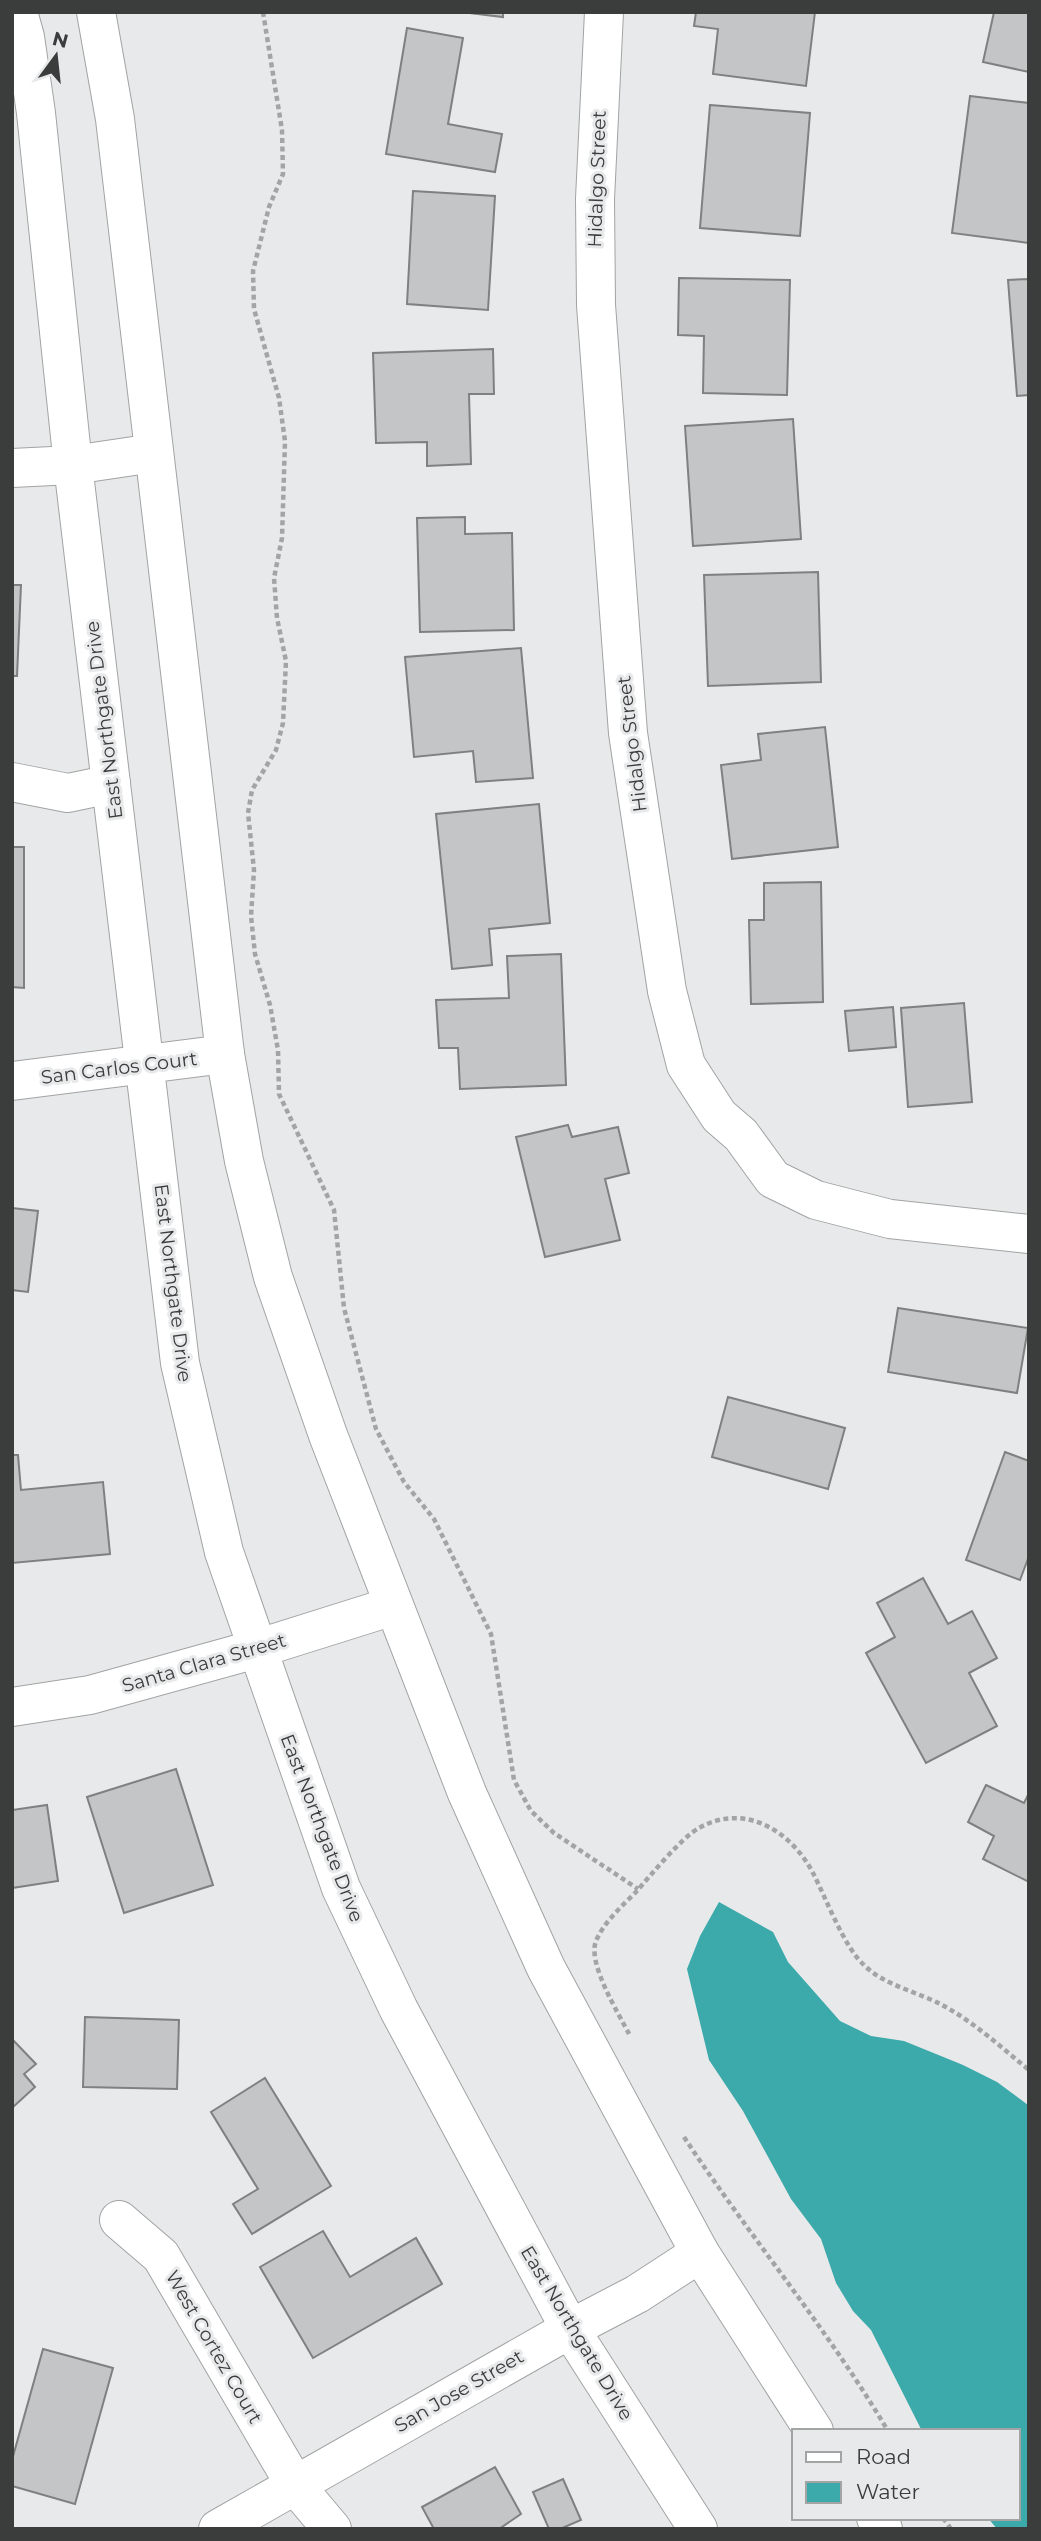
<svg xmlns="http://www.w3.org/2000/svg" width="1041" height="2541" font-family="Montserrat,sans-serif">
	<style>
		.water { fill: #3ca9aa }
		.building { fill: #c4c5c6; stroke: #7f8080; stroke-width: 2 }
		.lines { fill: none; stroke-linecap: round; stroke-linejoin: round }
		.minor-casing { stroke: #a2a3a3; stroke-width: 40 }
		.major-casing { stroke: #a2a3a3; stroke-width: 40 }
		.path { stroke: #a3a4a5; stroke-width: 4.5; stroke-dasharray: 5 3.5; stroke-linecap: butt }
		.minor { stroke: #fff; stroke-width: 38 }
		.major { stroke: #fff; stroke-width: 38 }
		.labels { text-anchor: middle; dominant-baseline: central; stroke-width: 6; stroke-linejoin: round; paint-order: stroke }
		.street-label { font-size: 19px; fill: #3b3c3c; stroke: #e8e9ea }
	</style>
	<rect width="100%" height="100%" fill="#e8e9ea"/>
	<path class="water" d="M719,1902L773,1932L788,1962L840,2021L871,2036L904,2041L963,2065L997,2082L1028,2105L1029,2529H997L988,2518H1018V2431H922L871,2330L853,2311L836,2283L821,2239L791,2199L743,2111L709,2060L687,1969L700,1936Z"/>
	<g class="building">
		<path d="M461,12H503V17Z"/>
		<path d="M696,12H815L806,86L713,74L718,29L694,26Z"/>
		<path d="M994,12H1029V72L983,62Z"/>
		<path d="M407,28L463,38L448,124L502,134L495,172L386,154Z"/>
		<path d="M970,96L1029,103V243L952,233Z"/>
		<path d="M710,105L810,113L800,236L700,228Z"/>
		<path d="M413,191L495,196L488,310L407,304Z"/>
		<path d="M679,278L790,280L787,395L703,393L704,336L678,335Z"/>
		<path d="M1029,279V395L1017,396L1008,280Z"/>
		<path d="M493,349L494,394H469L471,464L427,466V442L376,443L373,353Z"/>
		<path d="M793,419L801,539L693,546L685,426Z"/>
		<path d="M465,517V534L512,533L514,630L420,632L417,518Z"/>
		<path d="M818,572L821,682L708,686L704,575Z"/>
		<path d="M12,585H21L17,676H12Z"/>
		<path d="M521,648L533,778L476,782L473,751L414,757L405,657Z"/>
		<path d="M825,727L838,847L732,859L721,765L761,760L758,734Z"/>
		<path d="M539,804L550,923L489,929L492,965L452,969L436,814Z"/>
		<path d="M12,847H24V988L12,987Z"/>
		<path d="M821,882L823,1002L751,1004L749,920H764V883Z"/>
		<path d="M561,954L566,1085L460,1089L458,1048H439L436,1000L509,998L507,956Z"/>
		<path d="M964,1003L972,1102L908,1107L901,1008Z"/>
		<path d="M893,1007L896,1047L849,1051L845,1011Z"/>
		<path d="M568,1125L572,1137L618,1127L629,1173L605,1179L620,1240L545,1257L516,1137Z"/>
		<path d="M12,1208L38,1211L28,1292L12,1290Z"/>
		<path d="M898,1308L1028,1328L1017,1393L888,1372Z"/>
		<path d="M728,1397L845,1428L828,1489L712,1457Z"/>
		<path d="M1005,1452L1029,1461V1556L1020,1580L966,1560Z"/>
		<path d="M12,1455H18L21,1490L103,1482L110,1554L12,1563Z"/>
		<path d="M923,1578L948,1624L972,1611L997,1658L969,1673L997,1726L926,1763L866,1653L895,1637L877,1603Z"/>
		<path d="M176,1769L213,1885L124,1913L87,1797Z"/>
		<path d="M986,1785L1024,1803L1029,1793V1882L983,1859L994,1836L968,1822Z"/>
		<path d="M47,1805L58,1881L12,1888V1810Z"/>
		<path d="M85,2017L179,2020L177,2089L83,2087Z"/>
		<path d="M12,2039L36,2064L24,2074L35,2087L12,2108Z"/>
		<path d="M265,2078L331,2186L252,2234L233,2204L258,2189L211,2112Z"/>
		<path d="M323,2231L350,2277L416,2238L442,2284L313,2358L260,2267Z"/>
		<path d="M43,2349L113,2368L75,2504L12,2486V2460Z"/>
		<path d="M495,2467L521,2514L499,2529H434L422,2507Z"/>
		<path d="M563,2479L581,2520L560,2529H549L533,2492Z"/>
	</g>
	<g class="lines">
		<defs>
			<g id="minor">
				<path d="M604,12L595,199L596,305L628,733L667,991L686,1065L719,1116L741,1135L773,1179L816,1200L890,1219L1029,1234"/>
				<path d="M12,468L73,465L154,453"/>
				<path d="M12,782L68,793L111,784"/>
				<path d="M12,1081L225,1054"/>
				<path d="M12,1707L90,1695L256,1649L393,1606"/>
				<path d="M119,2220L161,2256L295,2485L332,2529"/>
				<path d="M218,2529L570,2329L637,2294L700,2253"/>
			</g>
			<g id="major">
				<path d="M18,12L25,37L36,113L73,465L180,1363L224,1552L341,1888L399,2010L570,2329L698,2529"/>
				<path d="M96,12L115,119L225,1054L244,1161L273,1277L328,1435L467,1793L546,1968L700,2253L814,2431"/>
				<path d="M876,2518L883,2529"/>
			</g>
		</defs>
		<use href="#minor" class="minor-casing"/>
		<use href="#major" class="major-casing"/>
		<g class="path">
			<path d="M263,12L282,130L283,174L269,207L253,271L254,309L279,398L285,441L282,538L274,578L277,618L286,661L283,723L276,750L252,790L248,813L254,870L251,916L255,954L270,1005L278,1050L279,1094L334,1210L344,1308L376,1429L404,1482L434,1519L491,1634L514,1780L531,1811L554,1833L638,1889"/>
			<path d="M629,2034C619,2014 587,1963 596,1941C604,1922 622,1906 636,1892C650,1876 682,1837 699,1828C745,1802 791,1831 813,1873C826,1898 844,1947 864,1965C885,1986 919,1992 944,2006C975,2023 1002,2048 1029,2070"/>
			<path d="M684,2137C750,2237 827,2328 888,2431"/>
			<path d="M943,2518L951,2529"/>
		</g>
		<use href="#minor" class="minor"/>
		<use href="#major" class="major"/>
	</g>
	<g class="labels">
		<g class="street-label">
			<text transform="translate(597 179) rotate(-88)">Hidalgo Street</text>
			<text transform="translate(104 720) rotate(-97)">East Northgate Drive</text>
			<text transform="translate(632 744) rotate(-97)">Hidalgo Street</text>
			<text transform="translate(119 1068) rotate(-7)">San Carlos Court</text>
			<text transform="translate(173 1283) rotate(83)">East Northgate Drive</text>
			<text transform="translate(204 1663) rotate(-16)">Santa Clara Street</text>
			<text transform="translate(322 1828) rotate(69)">East Northgate Drive</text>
			<text transform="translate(577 2333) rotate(59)">East Northgate Drive</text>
			<text transform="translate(214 2347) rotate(60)">West Cortez Court</text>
			<text transform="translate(459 2391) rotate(-30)">San Jose Street</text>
		</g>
	</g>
	<rect width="1041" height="2541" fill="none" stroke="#3b3c3c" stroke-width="28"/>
	<rect x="792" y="2429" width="228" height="91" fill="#e8e9ea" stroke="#a3a4a4" stroke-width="2"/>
	<rect x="806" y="2452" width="35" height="10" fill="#ffffff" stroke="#a3a4a4" stroke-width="2"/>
	<text x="856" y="2464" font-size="21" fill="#3b3c3c">Road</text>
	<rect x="806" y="2482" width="35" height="21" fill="#3ca9aa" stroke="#a3a4a4" stroke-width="2"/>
	<text x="856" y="2499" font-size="21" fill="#3b3c3c">Water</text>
	<g transform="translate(56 56) rotate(15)" stroke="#e8e9ea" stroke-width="5" paint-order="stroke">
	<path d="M0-5L12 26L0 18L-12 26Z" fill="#3b3c3c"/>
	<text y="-10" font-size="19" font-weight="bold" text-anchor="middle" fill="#3b3c3c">N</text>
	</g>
</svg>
